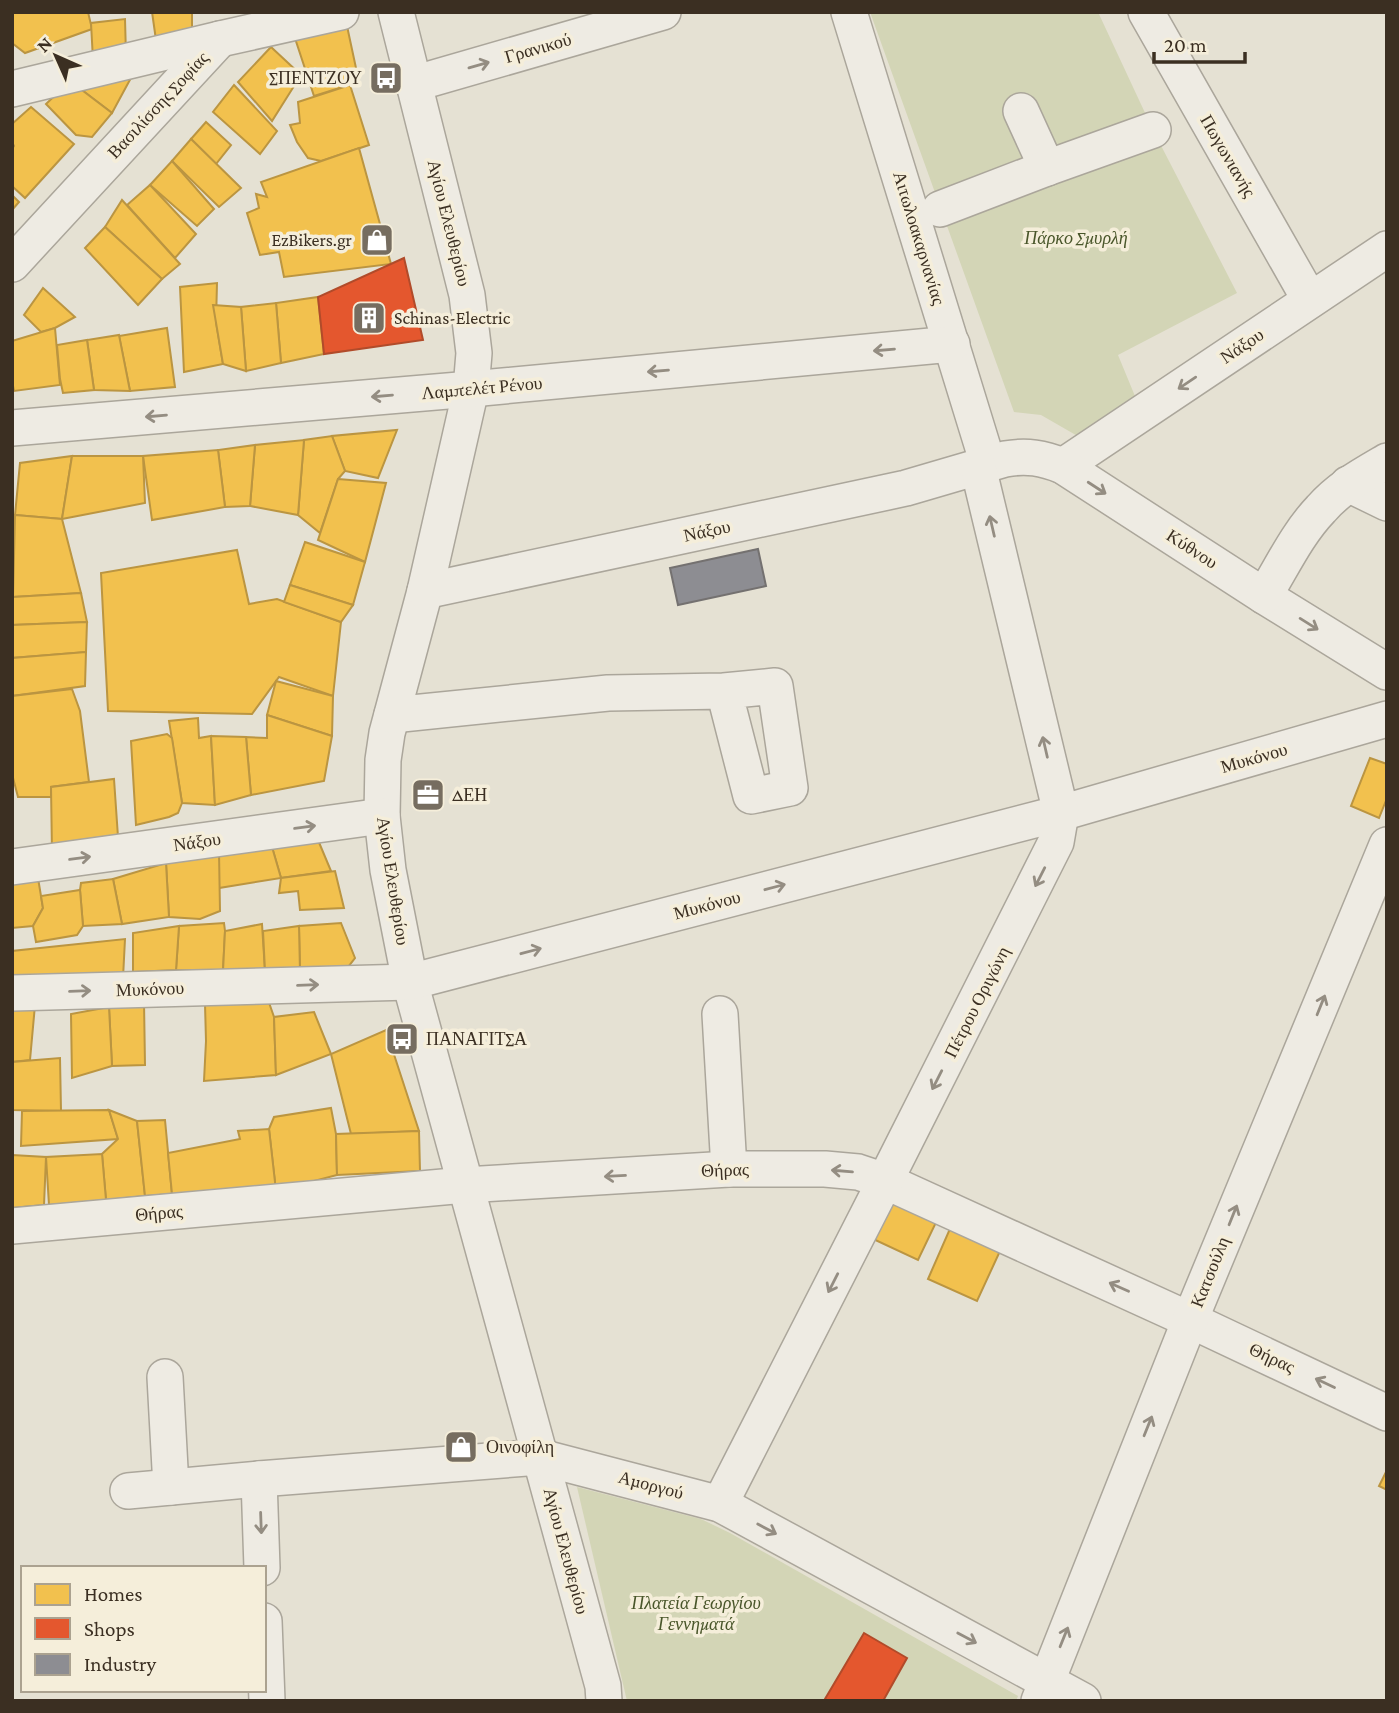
<svg xmlns="http://www.w3.org/2000/svg" width="1399" height="1713" font-family="'Crimson Pro',serif">
	<style>
		.green { fill: #d3d5b6 }
		.homes { fill: #f2c14e; stroke: #bb9541; stroke-width: 2 }
		.shops { fill: #e4572e; stroke: #b14b2a; stroke-width: 2 }
		.industry { fill: #8d8d92; stroke: #747170; stroke-width: 2 }
		.lines { fill: none; stroke-linecap: round; stroke-linejoin: round }
		.minor-casing { stroke: #aba69b; stroke-width: 38 }
		.minor { stroke: #eeebe3; stroke-width: 35 }
		.oneway { stroke: #948d82 }
		.labels { text-anchor: middle; dominant-baseline: central; stroke-width: 7; stroke-linejoin: round; paint-order: stroke }
		.street-label { font-size: 18px; fill: #3b2f22; stroke: #f5eeda }
		.poi-label { font-size: 18px; fill: #3b2f22; stroke: #f5eeda; text-anchor: start }
		.park-label { font-size: 18px; font-style: italic; fill: #49562a; stroke: #f5eeda }
	</style>
	<rect width="100%" height="100%" fill="#e5e1d3"/>
	<g class="green">
		<path d="M870,12H1098L1153,130L1237,293L1118,355L1137,401L1081,438L1041,415L1014,412Z"/>
		<path d="M577,1487L701,1519L730,1533L1018,1696L1016,1701H627Z"/>
	</g>
	<g class="homes">
		<path d="M12,12H88L92,29L25,53L12,43Z"/>
		<path d="M152,12H192V45L158,54Z"/>
		<path d="M344,12L359,82L314,96L290,23Z"/>
		<path d="M125,19L126,55L93,60L91,23Z"/>
		<path d="M271,47L301,75L272,121L238,82Z"/>
		<path d="M132,76L112,113L70,81Z"/>
		<path d="M70,81L112,113L92,137L76,135L46,104Z"/>
		<path d="M234,85L277,131L260,154L213,112Z"/>
		<path d="M350,85L369,145L321,161L308,158L297,142L290,125L300,123L298,102Z"/>
		<path d="M31,107L74,144L25,198L12,186V149L14,146L12,142V124Z"/>
		<path d="M206,122L231,145L216,164L191,139Z"/>
		<path d="M191,139L241,188L219,207L172,161Z"/>
		<path d="M359,148L391,264L284,277L279,252L260,255L247,213L259,208L256,194L267,197L261,182Z"/>
		<path d="M172,161L214,209L197,226L150,185Z"/>
		<path d="M150,185L196,234L175,258L127,205Z"/>
		<path d="M12,195L19,202L12,210Z"/>
		<path d="M122,200L180,264L162,279L105,227Z"/>
		<path d="M105,227L162,279L138,305L85,248Z"/>
		<path d="M217,283L216,322L223,364L184,372L180,287Z"/>
		<path d="M43,288L75,317L55,328L41,332L24,315Z"/>
		<path d="M318,297L324,354L281,363L276,303Z"/>
		<path d="M276,303L281,363L246,371L241,307Z"/>
		<path d="M213,305L241,307L246,371L223,364Z"/>
		<path d="M55,328L60,385L14,391L12,381V341Z"/>
		<path d="M167,328L175,387L130,391L119,336Z"/>
		<path d="M119,335L130,391L94,390L87,340Z"/>
		<path d="M87,340L94,390L63,393L60,379L57,345Z"/>
		<path d="M397,430L378,478L345,471L332,436Z"/>
		<path d="M332,436L345,471L338,479L320,533L298,515L304,440Z"/>
		<path d="M304,440L298,515L250,506L255,445Z"/>
		<path d="M255,445L250,506L225,507L218,450Z"/>
		<path d="M218,450L225,507L152,520L143,456Z"/>
		<path d="M72,456L62,519L15,515L20,463Z"/>
		<path d="M72,456H143L145,503L62,519Z"/>
		<path d="M338,479L386,483L365,562L318,540Z"/>
		<path d="M15,515L62,519L81,593L13,597Z"/>
		<path d="M305,542L365,562L353,605L290,585Z"/>
		<path d="M237,550L249,604L277,599L341,622L333,696L279,677L252,714L108,711L101,573Z"/>
		<path d="M290,585L309,591L353,605L341,622L284,602Z"/>
		<path d="M81,593L87,622L12,625L13,597Z"/>
		<path d="M87,622L86,652L12,658V625Z"/>
		<path d="M86,652L85,686L12,696V658Z"/>
		<path d="M276,681L333,696L332,736L267,715Z"/>
		<path d="M72,689L80,711L89,782L51,787V797H18L12,774V696Z"/>
		<path d="M267,715L332,736L324,781L251,795L246,737L267,738Z"/>
		<path d="M198,718L199,738L211,736L215,805L182,803L169,721Z"/>
		<path d="M167,734L172,738L182,803L178,813L169,817L136,825L131,741Z"/>
		<path d="M211,736L246,737L251,795L215,805Z"/>
		<path d="M1370,758L1387,764V798L1379,818L1351,806Z"/>
		<path d="M114,779L118,837L52,853L51,787Z"/>
		<path d="M318,840L331,871L281,878L272,847Z"/>
		<path d="M272,847L281,878L219,888V852Z"/>
		<path d="M219,852L220,911L200,919L169,917L166,863Z"/>
		<path d="M166,863L169,917L122,924L113,879Z"/>
		<path d="M335,871L344,908L300,910L298,891L279,893L281,878Z"/>
		<path d="M38,878L43,908L33,926L12,928V884Z"/>
		<path d="M113,879L122,924L83,926L80,890L81,883Z"/>
		<path d="M80,890L83,926L77,935L36,942L33,926L43,908L41,896Z"/>
		<path d="M224,923L225,931L223,971L176,970L179,926Z"/>
		<path d="M341,923L355,958L348,967L300,972L299,926Z"/>
		<path d="M262,924L265,971H223L225,931Z"/>
		<path d="M179,926L176,970L133,972V933Z"/>
		<path d="M299,926L300,972L265,971L263,931Z"/>
		<path d="M125,939L123,978L12,990V951Z"/>
		<path d="M266,994L274,1017L276,1075L204,1081L206,1041L205,1004Z"/>
		<path d="M144,1002L145,1065L112,1066L109,1007Z"/>
		<path d="M35,1005L30,1060L12,1062V1008Z"/>
		<path d="M109,1007L112,1066L72,1078L71,1014Z"/>
		<path d="M314,1012L331,1054L276,1075L274,1017Z"/>
		<path d="M386,1030L419,1131L351,1134L331,1054Z"/>
		<path d="M60,1058L61,1111L12,1110V1062Z"/>
		<path d="M331,1108L336,1134L337,1175L276,1191L269,1129L274,1117Z"/>
		<path d="M109,1110L118,1139L21,1146L22,1111Z"/>
		<path d="M109,1110L137,1121L145,1196L106,1200L102,1154L118,1139Z"/>
		<path d="M165,1120L172,1194L145,1196L137,1121Z"/>
		<path d="M269,1129L276,1191L172,1194L168,1153L240,1139L238,1131Z"/>
		<path d="M419,1131L420,1171L337,1175L336,1134Z"/>
		<path d="M102,1154L106,1200L49,1205L46,1157Z"/>
		<path d="M12,1155L46,1157L44,1205L12,1208Z"/>
		<path d="M892,1192L940,1214L918,1260L871,1238Z"/>
		<path d="M956,1215L1006,1238L977,1301L928,1279Z"/>
		<path d="M1387,1470V1490L1379,1486Z"/>
	</g>
	<g class="shops">
		<path d="M404,258L423,340L324,354L318,297Z"/>
		<path d="M864,1633L907,1658L883,1701H828L825,1699Z"/>
	</g>
	<path class="industry" d="M758,549L766,586L678,605L670,568Z"/>
	<g class="lines">
		<defs>
			<g id="minor">
				<path d="M396,12L467,295L474,353L471,389L425,591L387,733L383,760L382,816L388,870L410,982L603,1686L604,1701"/>
				<path d="M849,12L988,464"/>
				<path d="M1146,12L1310,300"/>
				<path d="M413,84L663,12"/>
				<path d="M12,89L220,39L341,12"/>
				<path d="M1021,111L1047,168"/>
				<path d="M940,209L1047,168L1153,130"/>
				<path d="M12,264L220,39"/>
				<path d="M12,428L471,389L952,344"/>
				<path d="M1063,466L1387,249"/>
				<path d="M1348,484L1387,503"/>
				<path d="M425,591L906,488L1005,459C1027,455 1043,458 1063,466L1264,596L1387,672"/>
				<path d="M1264,596C1282,567 1297,534 1321,509C1339,488 1363,475 1387,461"/>
				<path d="M392,715L608,693L724,691L751,796L790,788L775,686L724,691"/>
				<path d="M12,867L382,816"/>
				<path d="M12,993L410,982L1061,813L1387,719"/>
				<path d="M720,1014L729,1169"/>
				<path d="M12,1226L465,1185L729,1169H825L858,1172L885,1181L1190,1320L1387,1413"/>
				<path d="M165,1377L171,1487"/>
				<path d="M259,1479L262,1568"/>
				<path d="M128,1491L259,1479L540,1457L720,1504L1083,1701"/>
				<path d="M720,1504L885,1181L1056,842L1061,813L978,467"/>
				<path d="M264,1621L267,1701"/>
				<path d="M1039,1701L1190,1320L1387,845"/>
			</g>
		</defs>
		<use href="#minor" class="minor-casing"/>
		<use href="#minor" class="minor"/>
	</g>
	<defs><path id="oneway-shaft" d="M-6 0H5M1.5-3L5.5 0L1.5 3" fill="none" stroke-width="1.6" stroke-linecap="round" stroke-linejoin="round" transform="scale(1.75)"/></defs>
	<g class="oneway">
		<use href="#oneway-shaft" transform="translate(479 65) rotate(-16)"/>
		<use href="#oneway-shaft" transform="translate(884 350) rotate(175)"/>
		<use href="#oneway-shaft" transform="translate(658 371) rotate(175)"/>
		<use href="#oneway-shaft" transform="translate(1187 383) rotate(146)"/>
		<use href="#oneway-shaft" transform="translate(382 396) rotate(175)"/>
		<use href="#oneway-shaft" transform="translate(156 416) rotate(175)"/>
		<use href="#oneway-shaft" transform="translate(1097 488) rotate(33)"/>
		<use href="#oneway-shaft" transform="translate(992 526) rotate(-103)"/>
		<use href="#oneway-shaft" transform="translate(1309 624) rotate(32)"/>
		<use href="#oneway-shaft" transform="translate(1045 747) rotate(-103)"/>
		<use href="#oneway-shaft" transform="translate(305 827) rotate(-8)"/>
		<use href="#oneway-shaft" transform="translate(80 858) rotate(-8)"/>
		<use href="#oneway-shaft" transform="translate(1040 877) rotate(117)"/>
		<use href="#oneway-shaft" transform="translate(775 887) rotate(-15)"/>
		<use href="#oneway-shaft" transform="translate(531 951) rotate(-15)"/>
		<use href="#oneway-shaft" transform="translate(308 985) rotate(-2)"/>
		<use href="#oneway-shaft" transform="translate(80 991) rotate(-2)"/>
		<use href="#oneway-shaft" transform="translate(1321 1005) rotate(-68)"/>
		<use href="#oneway-shaft" transform="translate(937 1080) rotate(117)"/>
		<use href="#oneway-shaft" transform="translate(842 1171) rotate(-175)"/>
		<use href="#oneway-shaft" transform="translate(615 1176) rotate(177)"/>
		<use href="#oneway-shaft" transform="translate(1233 1215) rotate(-68)"/>
		<use href="#oneway-shaft" transform="translate(833 1283) rotate(117)"/>
		<use href="#oneway-shaft" transform="translate(1119 1287) rotate(-156)"/>
		<use href="#oneway-shaft" transform="translate(1325 1383) rotate(-155)"/>
		<use href="#oneway-shaft" transform="translate(1148 1426) rotate(-68)"/>
		<use href="#oneway-shaft" transform="translate(261 1523) rotate(88)"/>
		<use href="#oneway-shaft" transform="translate(767 1529) rotate(28)"/>
		<use href="#oneway-shaft" transform="translate(1064 1637) rotate(-68)"/>
		<use href="#oneway-shaft" transform="translate(967 1638) rotate(28)"/>
	</g>
	<defs>
		<symbol id="bus-square" viewBox="-11 -11 22 22"><rect x="-9" y="-9" width="18" height="18" rx="4" fill="#766d60" stroke="#f5eeda"/><path d="M-5-6H5V4H4V6H2V4H-2V6H-4V4H-5ZM-3.5-4V0h7V-4ZM-3.5 1.2v1.5H-2V1.2ZM2 1.2v1.5H3.5V1.2Z" fill="#fff"/></symbol>
		<symbol id="shop-square" viewBox="-11 -11 22 22"><rect x="-9" y="-9" width="18" height="18" rx="4" fill="#766d60" stroke="#f5eeda"/><path d="M-5-2.5h2.3a2.7 3.5 0 0 1 5.4 0H5L5.5 6h-11ZM-1.5-2.5h3a1.5 2.3 0 0 0-3 0Z" fill="#fff"/></symbol>
		<symbol id="building-square" viewBox="-11 -11 22 22"><rect x="-9" y="-9" width="18" height="18" rx="4" fill="#766d60" stroke="#f5eeda"/><path d="M-4-6H4V6H1V3H-1V6H-4ZM-2.5-4.3h1.7v1.8h-1.7ZM.8-4.3h1.7v1.8H.8ZM-2.5-1h1.7V.8h-1.7ZM.8-1h1.7V.8H.8Z" fill="#fff"/></symbol>
		<symbol id="office-square" viewBox="-11 -11 22 22"><rect x="-9" y="-9" width="18" height="18" rx="4" fill="#766d60" stroke="#f5eeda"/><path d="M-6-3h4V-5.5h4V-3h4V5H-6ZM-1-4.5V-3h2v-1.5ZM-6 0V1H6V0Z" fill="#fff"/></symbol>
	</defs>
	<g fill-rule="evenodd">
		<use href="#bus-square" x="367" y="59" width="38" height="38"/>
		<use href="#shop-square" x="358" y="221" width="38" height="38"/>
		<use href="#building-square" x="350" y="299" width="38" height="38"/>
		<use href="#office-square" x="409" y="776" width="38" height="38"/>
		<use href="#bus-square" x="383" y="1020" width="38" height="38"/>
		<use href="#shop-square" x="442" y="1428" width="38" height="38"/>
	</g>
	<g class="labels">
		<g class="street-label">
			<text transform="translate(538 48) rotate(-16)">Γρανικού</text>
			<text transform="translate(158 105) rotate(-47)">Βασιλίσσης Σοφίας</text>
			<text transform="translate(1228 156) rotate(60)">Πωγωνιανής</text>
			<text transform="translate(449 223) rotate(76)">Αγίου Ελευθερίου</text>
			<text transform="translate(919 238) rotate(73)">Αιτωλοακαρνανίας</text>
			<text transform="translate(1242 346) rotate(-34)">Νάξου</text>
			<text transform="translate(482 388) rotate(-5)">Λαμπελέτ Ρένου</text>
			<text transform="translate(707 531) rotate(-12)">Νάξου</text>
			<text transform="translate(1192 549) rotate(33)">Κύθνου</text>
			<text transform="translate(1254 758) rotate(-16)">Μυκόνου</text>
			<text transform="translate(197 842) rotate(-8)">Νάξου</text>
			<text transform="translate(393 881) rotate(81)">Αγίου Ελευθερίου</text>
			<text transform="translate(707 905) rotate(-15)">Μυκόνου</text>
			<text transform="translate(150 989) rotate(-2)">Μυκόνου</text>
			<text transform="translate(977 1002) rotate(-63)">Πέτρου Οριγώνη</text>
			<text transform="translate(725 1170) rotate(-2)">Θήρας</text>
			<text transform="translate(159 1213) rotate(-5)">Θήρας</text>
			<text transform="translate(1210 1272) rotate(-68)">Κατσούλη</text>
			<text transform="translate(1272 1358) rotate(25)">Θήρας</text>
			<text transform="translate(651 1485) rotate(15)">Αμοργού</text>
			<text transform="translate(566 1551) rotate(75)">Αγίου Ελευθερίου</text>
		</g>
		<g class="poi-label">
			<text x="362" y="78" text-anchor="end">ΣΠΕΝΤΖΟΥ</text>
			<text x="352" y="240" text-anchor="end">EzBikers.gr</text>
			<text x="394" y="318">Schinas-Electric</text>
			<text x="452" y="795">ΔΕΗ</text>
			<text x="426" y="1039">ΠΑΝΑΓΙΤΣΑ</text>
			<text x="486" y="1447">Οινοφίλη</text>
		</g>
		<g class="park-label">
			<text x="1076" y="238">Πάρκο Σµυρλή</text>
			<text x="696" y="1603">Πλατεία Γεωργίου<tspan x="696" dy="21">Γεννηματά</tspan></text>
		</g>
	</g>
	<rect width="1399" height="1713" fill="none" stroke="#3b2f22" stroke-width="28"/>
	<rect x="21" y="1566" width="245" height="126" fill="#f5eeda" stroke="#aba290" stroke-width="2"/>
	<rect x="35" y="1584" width="35" height="21" fill="#f2c14e" stroke="#aba290" stroke-width="2"/>
	<text x="84" y="1601" font-size="21" fill="#3b2f22">Homes</text>
	<rect x="35" y="1618" width="35" height="21" fill="#e4572e" stroke="#aba290" stroke-width="2"/>
	<text x="84" y="1636" font-size="21" fill="#3b2f22">Shops</text>
	<rect x="35" y="1654" width="35" height="21" fill="#8d8d92" stroke="#aba290" stroke-width="2"/>
	<text x="84" y="1671" font-size="21" fill="#3b2f22">Industry</text>
	<g transform="translate(56 56) rotate(315)" stroke="#f5eeda" stroke-width="5" paint-order="stroke">
	<path d="M0-5L12 26L0 18L-12 26Z" fill="#3b2f22"/>
	<text y="-10" font-size="19" font-weight="bold" text-anchor="middle" fill="#3b2f22">N</text>
	</g>
	<path d="M1154 52v10h91v-10" fill="none" stroke="#3b2f22" stroke-width="3.5"/>
	<text x="1164" y="52" font-size="21" fill="#3b2f22" stroke="#f5eeda" stroke-width="5" paint-order="stroke">20 m</text>
</svg>
